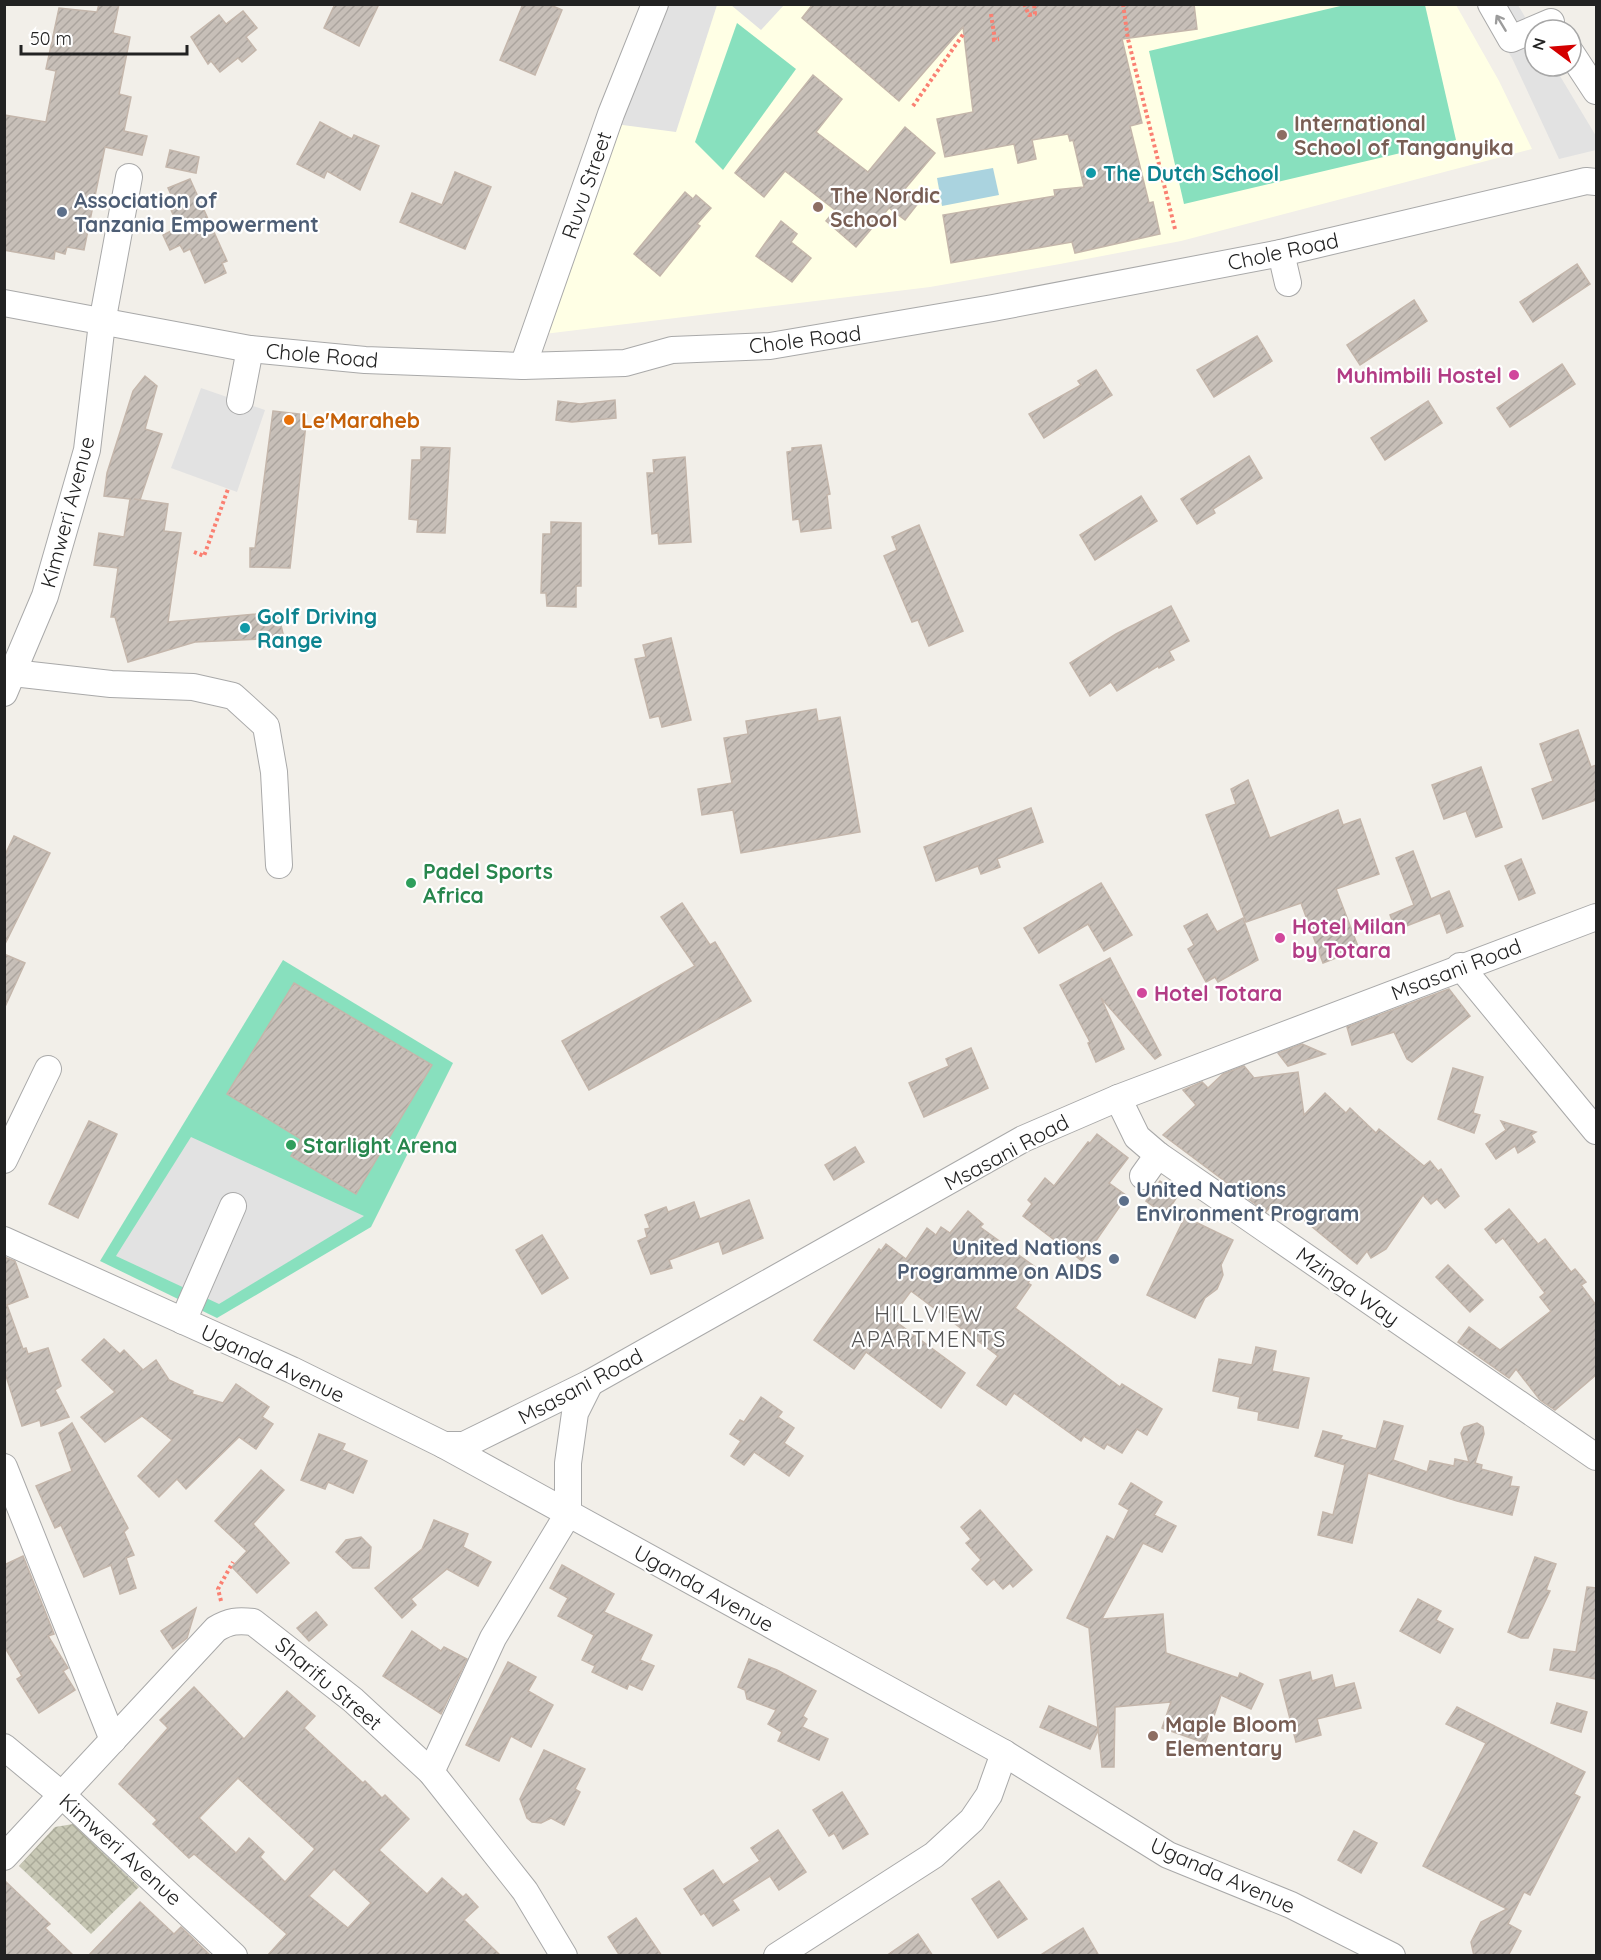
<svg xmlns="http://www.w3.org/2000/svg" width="1601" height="1960" font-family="Quicksand,sans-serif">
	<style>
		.education { fill: #ffffe5 }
		.construction { fill: url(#construction-cross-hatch) }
		.pitch { fill: #88e0be }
		.parking { fill: #e2e2e2 }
		.water { fill: #aad3df }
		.building { fill: url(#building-hatch); stroke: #c4b6ab; stroke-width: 1.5; fill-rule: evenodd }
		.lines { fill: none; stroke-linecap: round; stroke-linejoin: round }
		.minor-casing { stroke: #a9a9a9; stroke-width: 28 }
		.path { stroke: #fa8072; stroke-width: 4; stroke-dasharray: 3 3; stroke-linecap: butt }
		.minor { stroke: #fff; stroke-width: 26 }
		.oneway { stroke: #9c9c9c }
		.education-dot { fill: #8d6e63; stroke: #fff; stroke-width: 2 }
		.culture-dot { fill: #0f9aa8; stroke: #fff; stroke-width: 2 }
		.service-dot { fill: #5c6f8a; stroke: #fff; stroke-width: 2 }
		.hotel-dot { fill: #d1479c; stroke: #fff; stroke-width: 2 }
		.food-dot { fill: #e8710a; stroke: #fff; stroke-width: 2 }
		.leisure-dot { fill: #2e9e5b; stroke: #fff; stroke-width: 2 }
		.labels { text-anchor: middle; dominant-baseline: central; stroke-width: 4.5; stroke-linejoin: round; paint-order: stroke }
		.education-label { font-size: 21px; font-weight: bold; fill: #785e54; stroke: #fff; text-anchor: start }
		.culture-label { font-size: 21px; font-weight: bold; fill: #0d838f; stroke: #fff; text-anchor: start }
		.street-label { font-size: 21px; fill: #222; stroke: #fff }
		.service-label { font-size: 21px; font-weight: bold; fill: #4e5e75; stroke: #fff; text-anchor: start }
		.hotel-label { font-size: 21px; font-weight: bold; fill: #b23c85; stroke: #fff; text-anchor: start }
		.food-label { font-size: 21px; font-weight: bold; fill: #c56008; stroke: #fff; text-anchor: start }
		.leisure-label { font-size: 21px; font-weight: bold; fill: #27864d; stroke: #fff; text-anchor: start }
		.neighbourhood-label { font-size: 22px; letter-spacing: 1.5px; fill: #555; stroke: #fff }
	</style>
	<defs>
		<pattern id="construction-cross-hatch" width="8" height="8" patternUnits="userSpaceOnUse" patternTransform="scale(1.5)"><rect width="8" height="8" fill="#c7c7b4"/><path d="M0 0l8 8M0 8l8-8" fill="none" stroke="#abab9a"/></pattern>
		<pattern id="building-hatch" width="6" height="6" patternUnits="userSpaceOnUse" patternTransform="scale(1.5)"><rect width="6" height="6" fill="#c7bfb8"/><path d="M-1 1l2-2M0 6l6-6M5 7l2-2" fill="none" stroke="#aba49e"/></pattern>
	</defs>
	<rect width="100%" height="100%" fill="#f2efe9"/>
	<path class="education" d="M662,5H1456L1499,81L1532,149L1181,241L1060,264L930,287L544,334Z"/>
	<path class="construction" d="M73,1824L139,1887L91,1934L19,1866L55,1827Z"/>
	<g class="pitch">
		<path d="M1349,4L1425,5L1456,140L1184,204L1149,51Z"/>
		<path d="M737,23L796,69L723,170L695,142Z"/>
		<path d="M283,960L453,1063L371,1227L217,1318L100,1261Z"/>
	</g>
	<g class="parking">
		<path d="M662,5H717L676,132L615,124Z"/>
		<path d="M731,5H784L761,30Z"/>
		<path d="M1479,5H1518L1535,34V66H1554L1596,136V150L1559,159L1512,58Z"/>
		<path d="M201,388L265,410L237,492L171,468Z"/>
		<path d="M191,1137L364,1216L219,1304L116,1256Z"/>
	</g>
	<path class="water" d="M993,168L999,195L942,206L937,178Z"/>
	<g class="building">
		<path d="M99,4H119L113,33L130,37L119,94L131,97L124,131L147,136L142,155L105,147L84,250L67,247L65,254L55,251L54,259L4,250V115L46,122L56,71L46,69L59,8L97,12Z"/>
		<path d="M335,4H379L359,46L324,28Z"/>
		<path d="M523,4H548L562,10L535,75L500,60Z"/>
		<path d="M813,4H1194L1197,29L1122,39L1142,123L1130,126L1149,203L1153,202L1160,234L1075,253L1072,242L951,263L943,215L1055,196L1054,190L1084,187L1073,140L1070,141L1068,134L1032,140L1036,159L1018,163L1014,144L945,157L937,119L973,112L963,27L899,101L802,18Z"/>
		<path d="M243,11L257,28L246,37L256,50L242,62L238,58L220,72L211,61L208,64L191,37L219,15L226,24Z"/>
		<path d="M813,75L842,99L816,132L868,172L905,127L935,153L904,190L919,202L905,220L889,208L856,247L826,221L835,210L785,171L764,197L735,173Z"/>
		<path d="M320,122L352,139L354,135L379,146L360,190L327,171L324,178L297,164Z"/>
		<path d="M170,150L199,157L196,173L166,167Z"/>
		<path d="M455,172L491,187L465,249L400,222L412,193L442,205Z"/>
		<path d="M190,179L227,261L222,263L226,273L205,283L190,249L184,252L180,245L170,250L163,235L173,230L171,224L176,221L171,210L177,208L168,188Z"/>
		<path d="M685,192L693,199L696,195L711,208L697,224L700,226L660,276L634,254Z"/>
		<path d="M781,221L797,234L791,242L811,258L792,282L756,256Z"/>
		<path d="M1577,264L1590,284L1533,322L1520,302Z"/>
		<path d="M1414,300L1427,321L1360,365L1347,345Z"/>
		<path d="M1257,336L1272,361L1214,397L1197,370Z"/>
		<path d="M1562,364L1575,384L1510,427L1497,408Z"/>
		<path d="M1096,370L1112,395L1044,438L1029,414L1081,385L1078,381Z"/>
		<path d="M145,376L157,386L145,429L162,434L140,500L134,499L168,504L164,531L181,533L168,622L278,612L284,638L195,642L128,662L115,617H111L118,568L94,565L99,533L124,537L130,499L104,496L107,473L133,391Z"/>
		<path d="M615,400L616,418L572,422L556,420L558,401L580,404Z"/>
		<path d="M1428,401L1442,423L1385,460L1371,438Z"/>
		<path d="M273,411L307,415L290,568L250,567V548H255Z"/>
		<path d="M821,445L830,494L827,495L831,528L801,532L799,519L793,520L787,452L792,451V448Z"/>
		<path d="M421,447L450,448L445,533L417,532L418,520L409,519L412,460H421Z"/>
		<path d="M1249,456L1262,478L1213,509L1215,513L1197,524L1181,499Z"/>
		<path d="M685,457L691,542L659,544L658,533L652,534L647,473H654L653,460Z"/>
		<path d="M1141,496L1157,521L1095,560L1080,535Z"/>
		<path d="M551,522L581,523V586H576V607L547,606L546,593H541L543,534H551Z"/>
		<path d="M919,525L963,631L929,646L918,620L912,622L884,556L897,550L892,537Z"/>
		<path d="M1171,606L1189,641L1169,651L1174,660L1159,668L1158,666L1117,691L1111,682L1090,696L1070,663L1116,634Z"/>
		<path d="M671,638L691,720L662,727L659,716L650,718L635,659L646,657L643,645Z"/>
		<path d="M816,709L818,721L840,717L860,832L741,853L733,810L702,815L698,789L732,783L724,738L748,734L746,721Z"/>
		<path d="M1578,730L1591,767L1596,765V800L1543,819L1532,789L1553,781L1540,744Z"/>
		<path d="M1481,767L1502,827L1476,837L1466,811L1444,819L1432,785Z"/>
		<path d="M1248,780L1270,838L1338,810L1343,825L1360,819L1379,874L1336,889L1359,949L1323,963L1301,903L1246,922L1206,815L1236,804L1231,789Z"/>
		<path d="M1031,808L1043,842L997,859L1000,867L981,874L978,866L936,881L924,847Z"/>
		<path d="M14,836L50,853L4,946V857Z"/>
		<path d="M1413,851L1431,899L1449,891L1463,926L1447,933L1440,913L1396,930L1390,915L1414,905L1396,858Z"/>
		<path d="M1521,859L1535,893L1519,900L1505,866Z"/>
		<path d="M1101,883L1132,935L1104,951L1088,924L1039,953L1024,928Z"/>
		<path d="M682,903L710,945L715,942L751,1001L589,1090L562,1041L695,966L661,917Z"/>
		<path d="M1207,914L1217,932L1243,918L1258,960L1218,982L1215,977L1206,982L1188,949L1194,945L1184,926Z"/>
		<path d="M4,954L25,963L4,1009Z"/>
		<path d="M1110,958L1161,1055L1155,1059L1101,998L1124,1049L1096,1062L1088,1043L1090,1042L1060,985Z"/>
		<path d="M294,983L432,1065L356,1194L291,1156L301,1139L227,1094Z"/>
		<path d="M1449,989L1470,1016L1412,1062L1407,1059L1394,1032L1352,1045L1347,1027Z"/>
		<path d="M1302,1044L1325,1054L1288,1066L1278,1053Z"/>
		<path d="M971,1048L988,1088L924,1117L909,1083L949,1066L946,1059Z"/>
		<path d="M1244,1066L1254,1078L1298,1072L1304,1115L1325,1093L1346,1113L1350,1108L1376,1133L1379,1129L1424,1166L1430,1161L1438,1171L1441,1169L1459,1196L1445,1208L1437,1199L1431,1204L1423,1195L1386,1249L1371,1258L1367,1251L1357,1264L1299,1216L1296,1221L1273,1203L1266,1212L1163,1135L1196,1105L1183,1090L1202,1082L1208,1088L1223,1074Z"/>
		<path d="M1453,1068L1483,1077L1473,1113L1480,1115L1474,1133L1438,1119Z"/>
		<path d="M89,1121L117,1134L78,1218L49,1204Z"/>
		<path d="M1501,1121L1536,1132L1531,1135L1535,1142L1518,1153L1515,1146L1496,1159L1486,1144L1506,1130Z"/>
		<path d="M1097,1134L1128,1158L1109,1183L1127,1196L1082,1261L1023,1216L1032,1204L1028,1200L1045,1178L1054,1186L1088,1142L1090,1143Z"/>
		<path d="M855,1147L864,1162L834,1180L825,1165Z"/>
		<path d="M1160,1181L1179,1194L1165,1215L1146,1201Z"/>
		<path d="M749,1200L763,1238L723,1254L719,1241L669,1260L672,1268L651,1274L638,1241L647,1237L645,1229L650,1228L645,1215L666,1207L668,1212L694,1202L700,1219Z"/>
		<path d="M1509,1209L1538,1244L1545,1239L1571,1272L1575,1269L1586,1282L1581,1285L1596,1305V1375L1555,1410L1540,1400L1516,1369L1509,1378L1458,1342L1469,1327L1500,1350L1551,1311L1540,1297L1545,1293L1503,1238L1496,1243L1485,1229Z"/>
		<path d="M968,1211L983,1224L980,1227L1038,1269L1028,1283L1031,1285L1015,1308L1120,1387L1122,1384L1162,1409L1147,1435L1137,1429L1122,1453L1107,1444L1104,1449L1084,1436L1081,1441L1014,1393L1006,1405L977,1385L998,1356L911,1291L891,1318L965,1373L941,1408L866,1352L854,1369L814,1340L879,1249L881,1251L886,1244L906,1259L927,1228L936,1235L941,1227L950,1233Z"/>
		<path d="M1185,1217L1233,1240L1221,1265L1223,1275L1217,1289L1205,1298L1195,1318L1147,1295Z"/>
		<path d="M542,1235L568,1278L542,1294L516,1250Z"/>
		<path d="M4,1257L15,1261L28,1297L7,1305L23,1349L26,1348L28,1354L48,1348L61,1386L55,1390L69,1417L41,1426L40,1420L22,1426L4,1370Z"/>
		<path d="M1448,1265L1483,1300L1470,1312L1436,1277Z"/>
		<path d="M104,1339L120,1354L124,1350L143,1370L156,1360L169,1380L193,1391L192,1394L223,1403L236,1384L269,1407L262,1417L273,1424L256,1449L239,1437L186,1489L177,1479L159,1497L138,1476L172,1440L142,1416L105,1442L81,1417L115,1392L82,1360Z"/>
		<path d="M1256,1347L1276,1351L1272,1371L1309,1378L1298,1428L1258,1420L1259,1412L1238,1408L1240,1397L1213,1391L1219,1359L1252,1365Z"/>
		<path d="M761,1397L782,1412L778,1417L794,1428L784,1443L803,1456L789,1476L754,1452L744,1465L731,1456L741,1441L730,1434L740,1420L744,1422Z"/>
		<path d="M1384,1421L1403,1426L1393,1460L1427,1472L1430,1461L1454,1466L1455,1459L1469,1462L1461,1433L1464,1427L1477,1423L1483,1427L1484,1434L1475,1463L1482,1465L1481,1469L1512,1477L1510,1486L1519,1487L1512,1515L1457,1501L1368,1473L1352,1543L1318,1535L1323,1512L1333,1515L1345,1465L1315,1456L1323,1431L1342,1436L1340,1439L1376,1449Z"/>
		<path d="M72,1423L128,1528L124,1532L134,1555L126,1558L136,1588L120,1594L111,1565L84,1577L61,1525L55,1528L36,1486L72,1471L59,1433Z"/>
		<path d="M319,1434L345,1444L342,1450L367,1461L353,1493L328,1482L325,1489L301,1480Z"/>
		<path d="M261,1470L284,1490L253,1524L289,1563L257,1593L232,1567L247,1551L215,1521Z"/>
		<path d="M1131,1483L1162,1502L1154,1515L1176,1526L1162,1552L1143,1543L1102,1619L1163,1614L1166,1653L1238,1678L1240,1673L1263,1684L1251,1709L1221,1695L1205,1743L1162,1728L1171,1702L1115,1707L1114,1767H1102L1098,1730L1090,1749L1040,1727L1049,1706L1098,1728L1089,1628L1067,1618L1107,1536L1114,1540L1129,1510L1119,1504Z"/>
		<path d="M980,1510L1032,1570L1013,1587L1010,1583L1003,1589L994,1579L987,1585L972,1569L981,1560L966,1543L971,1539L961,1527Z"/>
		<path d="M434,1520L468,1534L463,1547L491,1562L478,1586L447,1569L411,1599L416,1605L402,1618L375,1588L422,1549Z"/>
		<path d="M361,1537L371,1547L369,1568H353L336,1552L346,1540Z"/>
		<path d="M23,1556L54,1634L48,1636L68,1668L63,1671L75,1690L39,1713L17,1679L22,1676L4,1646V1565Z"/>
		<path d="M1535,1557L1556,1564L1546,1590L1550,1591L1528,1638H1521L1508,1632Z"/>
		<path d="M562,1565L614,1594L604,1612L652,1635L640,1660L654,1666L642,1690L629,1684L627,1689L592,1672L595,1666L582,1660L594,1635L558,1616L568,1598L550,1588Z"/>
		<path d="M1587,1587L1596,1588V1679L1550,1670L1554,1649L1576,1652Z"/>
		<path d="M1418,1599L1441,1611L1436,1620L1453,1629L1440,1653L1400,1631Z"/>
		<path d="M196,1608L187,1638L173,1649L161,1631Z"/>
		<path d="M316,1612L327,1625L309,1641L297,1628Z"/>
		<path d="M412,1631L441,1651L444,1647L467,1659L441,1714L383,1676Z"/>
		<path d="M749,1659L777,1670L816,1691L803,1716L807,1719L802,1727L828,1739L819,1760L778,1741L782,1732L768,1724L776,1710L747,1699L745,1690L738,1687Z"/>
		<path d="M508,1662L536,1677L528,1691L553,1705L531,1747L511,1736L499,1761L466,1745Z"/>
		<path d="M1310,1672L1312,1681L1332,1675L1335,1688L1354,1683L1361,1708L1317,1719L1321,1735L1296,1742L1280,1680Z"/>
		<path d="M194,1687L244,1739L287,1691L315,1716L304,1728L363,1783L365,1781L382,1798L385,1795L409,1819L379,1850L427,1894L442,1878L463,1897L466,1894L478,1907L464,1920L501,1956H267L287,1934L194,1854L189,1858L153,1824L157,1820L119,1784L168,1728L160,1720ZM238,1778L315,1849L285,1882L260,1857L264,1852L249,1838L236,1853L199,1818ZM334,1869L371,1903L348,1928L309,1896Z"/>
		<path d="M1557,1703L1587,1712L1581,1732L1551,1723Z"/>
		<path d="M1457,1707L1585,1772L1574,1794L1580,1797L1530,1895L1524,1892L1508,1924L1521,1931L1508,1956H1474L1471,1942L1481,1922L1507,1909L1423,1866L1486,1743L1446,1724Z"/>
		<path d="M544,1750L585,1769L575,1789L580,1792L564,1825L551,1818L541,1823L532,1822L527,1818L520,1799Z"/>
		<path d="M842,1792L868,1834L843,1849L834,1833L829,1836L813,1810Z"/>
		<path d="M778,1830L806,1872L779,1890L770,1876L732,1900L739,1910L713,1926L704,1913L701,1915L684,1889L713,1870L723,1885L760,1861L751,1848Z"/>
		<path d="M1354,1831L1377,1843L1361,1873L1338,1860Z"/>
		<path d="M4,1880L50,1924L45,1928L74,1956H4Z"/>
		<path d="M999,1881L1027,1919L998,1938L972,1899Z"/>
		<path d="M140,1902L174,1934L181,1927L211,1956H88Z"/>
		<path d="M636,1918L662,1956H620L608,1937Z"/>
		<path d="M1083,1928L1099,1956H1039Z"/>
		<path d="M918,1934L933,1956H886Z"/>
	</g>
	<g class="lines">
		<defs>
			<g id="minor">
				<path d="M1491,4L1511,39L1551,22"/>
				<path d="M1571,53L1596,91"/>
				<path d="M1281,253L1288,283"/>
				<path d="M4,303L250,349L365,360L523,366L625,363L672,350L770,346L993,308L1281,253L1586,181L1596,182"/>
				<path d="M523,366L611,114L655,4"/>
				<path d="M240,401L250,349"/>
				<path d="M13,673L111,684L193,687L233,696L266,726L274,772L279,865"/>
				<path d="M4,693L45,596L87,450L102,323L129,177"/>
				<path d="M1460,966L1596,1131"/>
				<path d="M1118,1098L1137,1137L1158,1155L1596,1457"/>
				<path d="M4,1160L48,1069"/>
				<path d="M1143,1176L1158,1155"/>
				<path d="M4,1240L292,1370L444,1445L1004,1753L1168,1855L1291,1905L1392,1956"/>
				<path d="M183,1321L233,1206"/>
				<path d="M444,1445H464L590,1383L1023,1139L1118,1098L1596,917"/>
				<path d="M4,1467L113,1740"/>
				<path d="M4,1747L62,1795L234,1956"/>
				<path d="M431,1772L493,1638L568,1514V1463L575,1413L590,1383"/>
				<path d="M4,1857L216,1629C229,1621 238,1620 253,1622L353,1700L431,1772L525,1891L564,1956"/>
				<path d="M777,1956L934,1855L972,1820L989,1795L1004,1753"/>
			</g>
		</defs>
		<use href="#minor" class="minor-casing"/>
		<g class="path">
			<path d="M1024,4L1029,15L1035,14L1034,4"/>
			<path d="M1123,4L1128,39L1175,229"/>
			<path d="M991,14L995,40"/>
			<path d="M992,40L999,39"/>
			<path d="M913,106L964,33"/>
			<path d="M194,552L204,556L228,489"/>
			<path d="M221,1601L218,1589L233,1562"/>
		</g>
		<use href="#minor" class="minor"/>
	</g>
	<defs><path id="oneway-shaft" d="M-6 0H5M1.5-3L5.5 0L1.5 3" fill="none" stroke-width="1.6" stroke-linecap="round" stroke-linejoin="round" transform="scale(1.5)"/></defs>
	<use class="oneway" href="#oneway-shaft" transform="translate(1501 23) rotate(-121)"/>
	<g class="education-dot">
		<circle cx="1282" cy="135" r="6"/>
		<circle cx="818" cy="207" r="6"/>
		<circle cx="1153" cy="1736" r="6"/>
	</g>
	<g class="culture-dot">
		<circle cx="1091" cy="173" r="6"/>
		<circle cx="245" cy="628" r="6"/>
	</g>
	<g class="service-dot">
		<circle cx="62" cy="212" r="6"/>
		<circle cx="1124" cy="1201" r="6"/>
		<circle cx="1114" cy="1259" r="6"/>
	</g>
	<g class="hotel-dot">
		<circle cx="1514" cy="375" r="6"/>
		<circle cx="1280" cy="938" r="6"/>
		<circle cx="1142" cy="993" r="6"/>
	</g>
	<circle class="food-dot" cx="289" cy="420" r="6"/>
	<g class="leisure-dot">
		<circle cx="411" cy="883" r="6"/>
		<circle cx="291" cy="1145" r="6"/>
	</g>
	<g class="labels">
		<g class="education-label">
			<text x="1294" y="123">International<tspan x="1294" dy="24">School of Tanganyika</tspan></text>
			<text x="830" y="195">The Nordic<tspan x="830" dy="24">School</tspan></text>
			<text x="1165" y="1724">Maple Bloom<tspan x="1165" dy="24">Elementary</tspan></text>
		</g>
		<g class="culture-label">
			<text x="1103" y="173">The Dutch School</text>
			<text x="257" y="616">Golf Driving<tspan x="257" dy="24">Range</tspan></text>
		</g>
		<g class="street-label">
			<text transform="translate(586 185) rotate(-71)">Ruvu Street</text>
			<text transform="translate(1283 251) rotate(-12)">Chole Road</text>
			<text transform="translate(805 339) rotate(-7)">Chole Road</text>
			<text transform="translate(322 355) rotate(5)">Chole Road</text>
			<text transform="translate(67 512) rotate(-75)">Kimweri Avenue</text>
			<text transform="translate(1456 969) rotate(-21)">Msasani Road</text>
			<text transform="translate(1006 1152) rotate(-28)">Msasani Road</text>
			<text transform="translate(1348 1286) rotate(35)">Mzinga Way</text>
			<text transform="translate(273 1363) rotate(25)">Uganda Avenue</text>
			<text transform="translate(580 1386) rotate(-28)">Msasani Road</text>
			<text transform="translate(704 1588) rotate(29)">Uganda Avenue</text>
			<text transform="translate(329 1683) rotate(40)">Sharifu Street</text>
			<text transform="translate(121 1849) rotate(42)">Kimweri Avenue</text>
			<text transform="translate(1223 1875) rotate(24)">Uganda Avenue</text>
		</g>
		<g class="service-label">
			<text x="74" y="200">Association of<tspan x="74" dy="24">Tanzania Empowerment</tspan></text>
			<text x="1136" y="1189">United Nations<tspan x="1136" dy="24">Environment Program</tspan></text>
			<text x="1102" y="1247" text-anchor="end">United Nations<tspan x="1102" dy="24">Programme on AIDS</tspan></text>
		</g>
		<g class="hotel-label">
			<text x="1502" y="375" text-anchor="end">Muhimbili Hostel</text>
			<text x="1292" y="926">Hotel Milan<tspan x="1292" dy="24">by Totara</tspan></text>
			<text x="1154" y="993">Hotel Totara</text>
		</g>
		<g class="food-label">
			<text x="301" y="420">Le'Maraheb</text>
		</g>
		<g class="leisure-label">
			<text x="423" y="871">Padel Sports<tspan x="423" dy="24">Africa</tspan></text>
			<text x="303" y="1145">Starlight Arena</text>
		</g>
		<g class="neighbourhood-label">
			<text x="929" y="1314">HILLVIEW<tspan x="929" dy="25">APARTMENTS</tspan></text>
		</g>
	</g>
	<rect width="1601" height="1960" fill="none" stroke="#222222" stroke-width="12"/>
	<g transform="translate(1553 48) rotate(286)"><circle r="28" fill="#ffffff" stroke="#a7a7a7" stroke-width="1.5"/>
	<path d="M0-4.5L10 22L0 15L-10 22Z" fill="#d40000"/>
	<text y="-9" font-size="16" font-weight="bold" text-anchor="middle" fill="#222222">N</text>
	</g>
	<path d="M21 45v9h166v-9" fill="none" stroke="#222222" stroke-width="3"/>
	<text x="30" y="45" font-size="18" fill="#222222" stroke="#ffffff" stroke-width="4.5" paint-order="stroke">50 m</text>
</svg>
